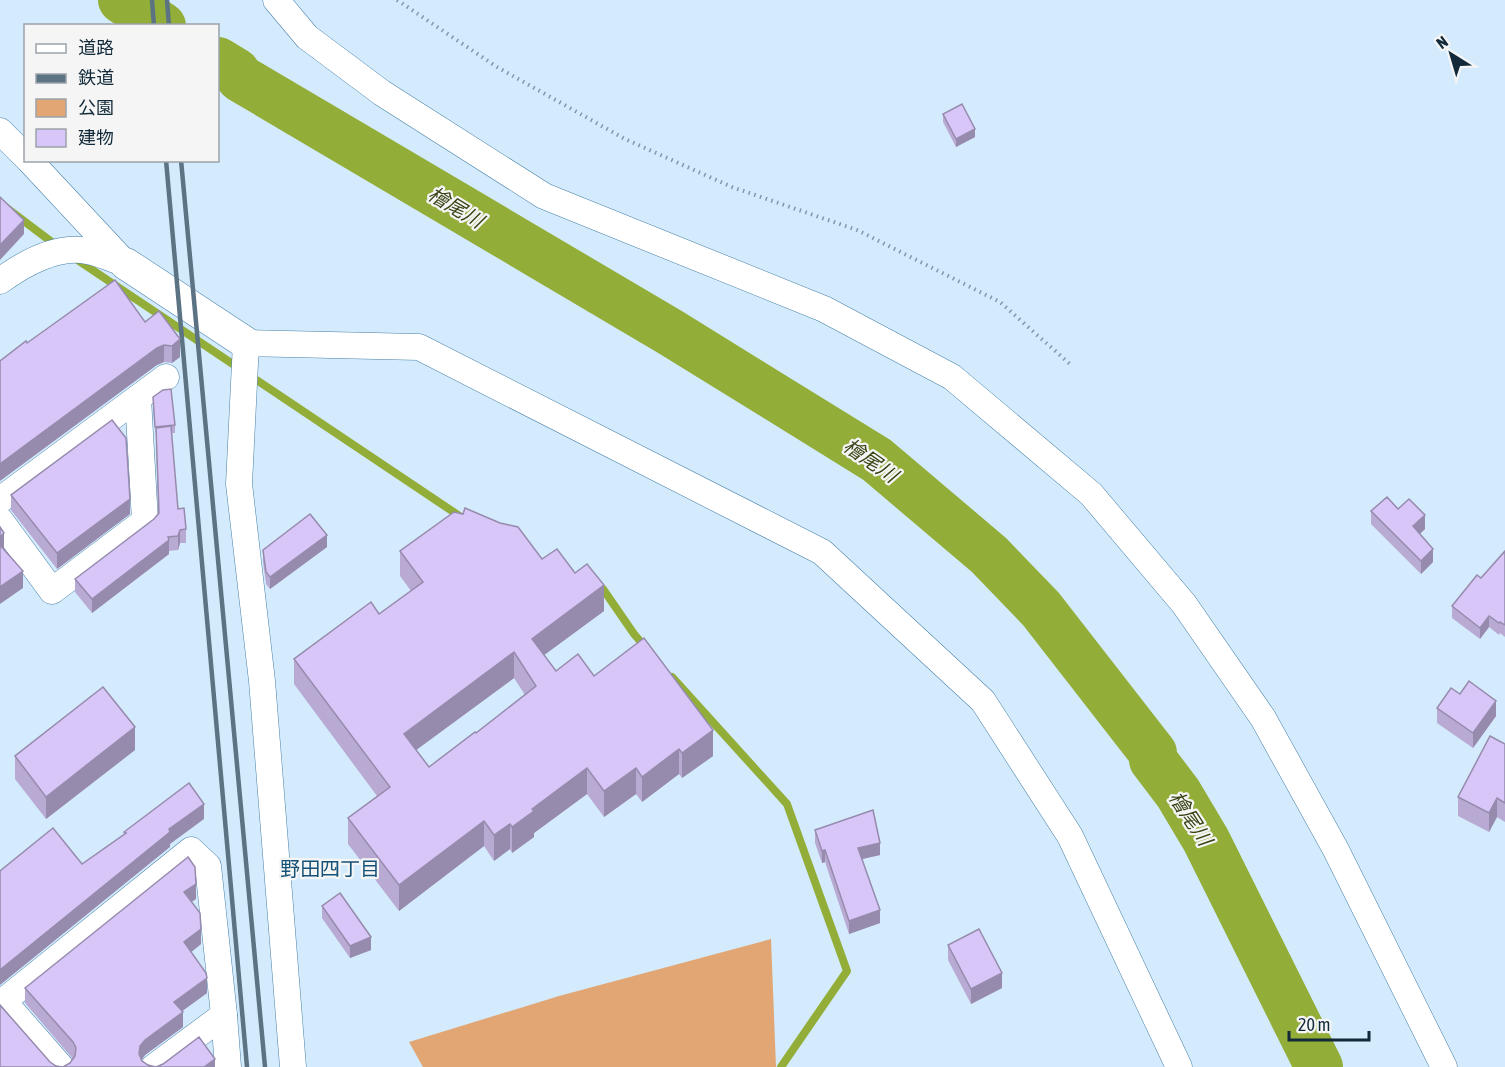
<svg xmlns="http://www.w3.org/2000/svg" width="1505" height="1067" font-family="'Asap Condensed','Noto Sans JP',sans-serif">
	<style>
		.green { fill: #e1a674 }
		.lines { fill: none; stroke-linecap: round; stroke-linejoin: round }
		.stream { stroke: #93ad39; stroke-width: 8 }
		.river { stroke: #93ad39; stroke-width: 48 }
		.minor-casing { stroke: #4780a8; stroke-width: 27 }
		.tertiary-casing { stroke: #4780a8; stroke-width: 33 }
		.path { stroke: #8198aa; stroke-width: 4; stroke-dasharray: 1.5 4.5; stroke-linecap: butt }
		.minor { stroke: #fff; stroke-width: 26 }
		.tertiary { stroke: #fff; stroke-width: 32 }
		.rail { stroke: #5b7383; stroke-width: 4.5 }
		.wall { fill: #b9aad4; fill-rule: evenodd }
		.shaded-wall { fill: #968bad }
		.building { fill: #d7c6f7; stroke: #968bad; stroke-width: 1.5; fill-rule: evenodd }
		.labels { text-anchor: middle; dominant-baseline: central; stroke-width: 4.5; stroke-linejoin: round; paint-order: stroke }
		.water-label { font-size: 20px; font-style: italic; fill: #394416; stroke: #f5f5f5 }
		.neighbourhood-label { font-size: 20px; fill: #155277; stroke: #f5f5f5 }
	</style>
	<rect width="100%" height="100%" fill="#d4ebfd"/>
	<path class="green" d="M771,939L776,1067H423L409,1042L559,996Z"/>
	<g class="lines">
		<g class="stream">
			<path d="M0,203L57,246"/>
			<path d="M73,257L461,517"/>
			<path d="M595,585L603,589L634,634L647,649"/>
			<path d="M672,677L787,804L847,971L781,1067"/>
		</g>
		<g class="river">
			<path d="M122,0L162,26"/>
			<path d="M218,61L236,72L240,78L670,332L877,460L989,555L1041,609L1153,753V760L1178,793L1206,840L1319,1067"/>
		</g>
		<defs>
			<g id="minor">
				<path d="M276,0L307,37L382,93L544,196L824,309L952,377L1091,494L1184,604L1263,718L1336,850L1444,1067"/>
				<path d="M0,131L26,157"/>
				<path d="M29,160L126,264"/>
				<path d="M0,281C23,264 57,245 87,251C99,253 112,259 123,263"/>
				<path d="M0,500L166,377"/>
				<path d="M0,520L52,591L145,521L138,398"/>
				<path d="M4,1002L61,1067"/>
				<path d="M0,1004L191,850L208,866L224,1015L154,1067"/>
				<path d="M224,1015L228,1067"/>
				<path d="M293,1067L262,681L239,484L246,343L419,347L822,552L983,701L1070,836L1179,1067"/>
			</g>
			<path id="tertiary" d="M126,264L246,343"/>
		</defs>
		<use href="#minor" class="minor-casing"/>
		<use href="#tertiary" class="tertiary-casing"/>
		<path class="path" d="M397,0L497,67L625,139L732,187L857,230L1000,302L1071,365"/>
		<use href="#minor" class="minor"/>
		<use href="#tertiary" class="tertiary"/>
		<g class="rail">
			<path d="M152,0L154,26"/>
			<path d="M167,0L169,26"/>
			<path d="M166,160L247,1067"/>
			<path d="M181,160L265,1067"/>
		</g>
	</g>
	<g class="wall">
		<path d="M943,114L975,137L956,147L943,122Z"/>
		<path d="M159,311L180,357L172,363L164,362L157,365L27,343L145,322Z"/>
		<path d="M153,405L175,425V433H171L178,509L186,529V543H180L178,550L169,551V554L92,613L75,592V579L154,519L158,514L156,435Z"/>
		<path d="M11,495L130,514L57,569L11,510Z"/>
		<path d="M1398,509L1425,529L1420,534L1433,562L1421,574L1371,524V511Z"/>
		<path d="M327,547L270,589L266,584L263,562V550Z"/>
		<path d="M400,551L542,559L604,611L544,655L556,671L594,676L713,756L682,778L679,774L642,802L636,794L604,817L587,794L534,833V837L512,853L510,849L494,861L484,846L399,911L348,844V818L377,796L294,684V659L379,614L411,591L400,576ZM514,678L525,695L476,733L429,767L416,750Z"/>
		<path d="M1505,551V637L1500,633L1499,635L1489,627L1480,639L1452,618V606L1481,578Z"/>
		<path d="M1460,694L1496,716L1473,748L1437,723V708Z"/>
		<path d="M1505,744V822L1497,817L1489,832L1458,816V797Z"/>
		<path d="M135,750L46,819L15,779V756Z"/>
		<path d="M815,830L880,855L862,859L880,923L849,934L825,862L822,863L815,843Z"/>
		<path d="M196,899L191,902L201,944L191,952L207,993L182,1011L183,1027L145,1055L142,1060L148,1065L156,1067H215H0L50,1062L56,1066L63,1067L70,1063L73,1059L25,1003V988Z"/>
		<path d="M322,906L371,950L350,958L322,918Z"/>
		<path d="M948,945L1002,988L971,1004L948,960Z"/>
	</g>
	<g class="shaded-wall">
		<path d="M975,129V137L956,147V139Z"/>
		<path d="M24,220V234L0,260V245Z"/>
		<path d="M180,339V357L172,363V346Z"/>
		<path d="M164,345V362L157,365L0,481V464L157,348Z"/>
		<path d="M130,499V514L57,569V553Z"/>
		<path d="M1425,515V529L1413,540V526Z"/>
		<path d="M180,530V543L178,550V536Z"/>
		<path d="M4,533V551L0,554V537Z"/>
		<path d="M327,535V547L270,589V577Z"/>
		<path d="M169,540V554L92,613V599Z"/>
		<path d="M1433,549V562L1421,574V561Z"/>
		<path d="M23,571V588L0,604V587Z"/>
		<path d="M604,585V611L532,664V639Z"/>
		<path d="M1489,616V627L1480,639V628Z"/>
		<path d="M514,652V678L404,759V734Z"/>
		<path d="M1496,701V716L1473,748V733Z"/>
		<path d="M135,727V750L46,819V797Z"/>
		<path d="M713,730V756L682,778V753Z"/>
		<path d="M679,749V774L642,802V777Z"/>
		<path d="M587,768V794L534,833V837L512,853V827L532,809Z"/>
		<path d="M636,768V794L604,817V791Z"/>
		<path d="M1497,798V817L1489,832V813Z"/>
		<path d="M204,804V819L170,844V847L0,985V970L169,829Z"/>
		<path d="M484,821V846L399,911V885Z"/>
		<path d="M510,824V849L494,861V835Z"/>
		<path d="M880,843V855L858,860V848Z"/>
		<path d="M825,850V862L822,863V851Z"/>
		<path d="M196,884V899L184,907V892Z"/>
		<path d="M880,910V923L849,934V921Z"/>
		<path d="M201,929V944L184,958V942Z"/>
		<path d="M371,937V950L350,958V946Z"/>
		<path d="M1002,973V988L971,1004V989Z"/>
		<path d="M207,978V993L174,1017V1002Z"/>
		<path d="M183,1012V1027L145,1055L140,1062L139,1054L140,1046L145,1040Z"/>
		<path d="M215,1059V1067H204Z"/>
	</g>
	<g class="building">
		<path d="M962,104L975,129L956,139L943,114Z"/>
		<path d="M0,197L24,220L0,245Z"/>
		<path d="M115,280L145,322L159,311L180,339L172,346L164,345L157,348L0,464V361L26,341L27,343Z"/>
		<path d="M171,389L175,425L155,427L153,397L163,390Z"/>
		<path d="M112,420L126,438L130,499L57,553L11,495Z"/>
		<path d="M171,426L178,509L184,508L186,529L180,530L178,536L168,537L169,540L92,599L75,579L154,519L159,513L156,428Z"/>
		<path d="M1387,497L1398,509L1409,499L1425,515L1413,526L1433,549L1421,561L1371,511Z"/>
		<path d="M465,508L500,523L518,527L542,559L557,549L575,573L587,564L604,585L532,639L556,671L578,654L594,676L644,638L713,730L682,753L679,749L642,777L636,768L604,791L587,768L532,809L534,811L512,827L510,824L494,835L484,821L399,885L348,818L390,787L294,659L371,602L379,614L423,582L400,551L454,512L463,514ZM514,652L536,686L476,733L475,732L429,767L404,734Z"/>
		<path d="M310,514L327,535L270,577L266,572L263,550Z"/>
		<path d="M0,527L4,533L0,537Z"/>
		<path d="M0,545L23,571L0,587Z"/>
		<path d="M1505,551V625L1500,622L1499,623L1489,616L1480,628L1452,606L1477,575L1481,578Z"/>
		<path d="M1469,681L1496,701L1473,733L1437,708L1451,688L1460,694Z"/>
		<path d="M103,687L135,727L46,797L15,756Z"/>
		<path d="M1490,736L1505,744V803L1497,798L1489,813L1458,797Z"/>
		<path d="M189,783L204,804L169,829L170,832L0,970V871L53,828L82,864L126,833L124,832Z"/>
		<path d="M873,810L880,843L858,848L880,910L849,921L825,850L822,851L815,830Z"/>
		<path d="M188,857L195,867L196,884L184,892L200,913L201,929L184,942L206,973L207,978L174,1002L183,1012L145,1040L140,1046L139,1054L142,1061L148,1065L156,1067L163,1064L199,1037L215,1059L204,1067H0V1005L50,1062L56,1066L63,1067L70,1063L75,1056L76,1048L73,1042L25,988Z"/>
		<path d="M340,893L371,937L350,946L322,906Z"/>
		<path d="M979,929L1002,973L971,989L948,945Z"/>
	</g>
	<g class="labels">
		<g class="water-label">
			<text transform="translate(456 207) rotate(31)">檜尾川</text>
			<text transform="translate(871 460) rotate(35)">檜尾川</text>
			<text transform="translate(1191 818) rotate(57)">檜尾川</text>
		</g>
		<g class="neighbourhood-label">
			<text x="330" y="868">野田四丁目</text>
		</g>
	</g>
	<rect x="24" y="24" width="195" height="138" fill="#f5f5f5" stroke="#9aa3aa" stroke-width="1.5"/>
	<rect x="36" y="44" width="30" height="9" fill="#ffffff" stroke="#9aa3aa" stroke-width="1.5"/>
	<text x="78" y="54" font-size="18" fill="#112939">道路</text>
	<rect x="36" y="74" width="30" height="9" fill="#5b7383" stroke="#9aa3aa" stroke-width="1.5"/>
	<text x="78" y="84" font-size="18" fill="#112939">鉄道</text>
	<rect x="36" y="99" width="30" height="18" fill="#e1a674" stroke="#9aa3aa" stroke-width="1.5"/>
	<text x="78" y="114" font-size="18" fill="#112939">公園</text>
	<rect x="36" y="129" width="30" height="18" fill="#d7c6f7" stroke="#9aa3aa" stroke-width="1.5"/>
	<text x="78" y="144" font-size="18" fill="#112939">建物</text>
	<g transform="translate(1451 54) rotate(323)" stroke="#f5f5f5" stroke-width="4.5" paint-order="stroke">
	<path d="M0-4.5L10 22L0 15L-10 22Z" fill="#112939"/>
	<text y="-9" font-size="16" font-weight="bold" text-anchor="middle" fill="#112939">N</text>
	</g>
	<path d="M1289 1031v9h80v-9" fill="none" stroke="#112939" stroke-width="3"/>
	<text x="1298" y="1031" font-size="18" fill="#112939" stroke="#f5f5f5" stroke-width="4.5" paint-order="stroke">20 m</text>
</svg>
